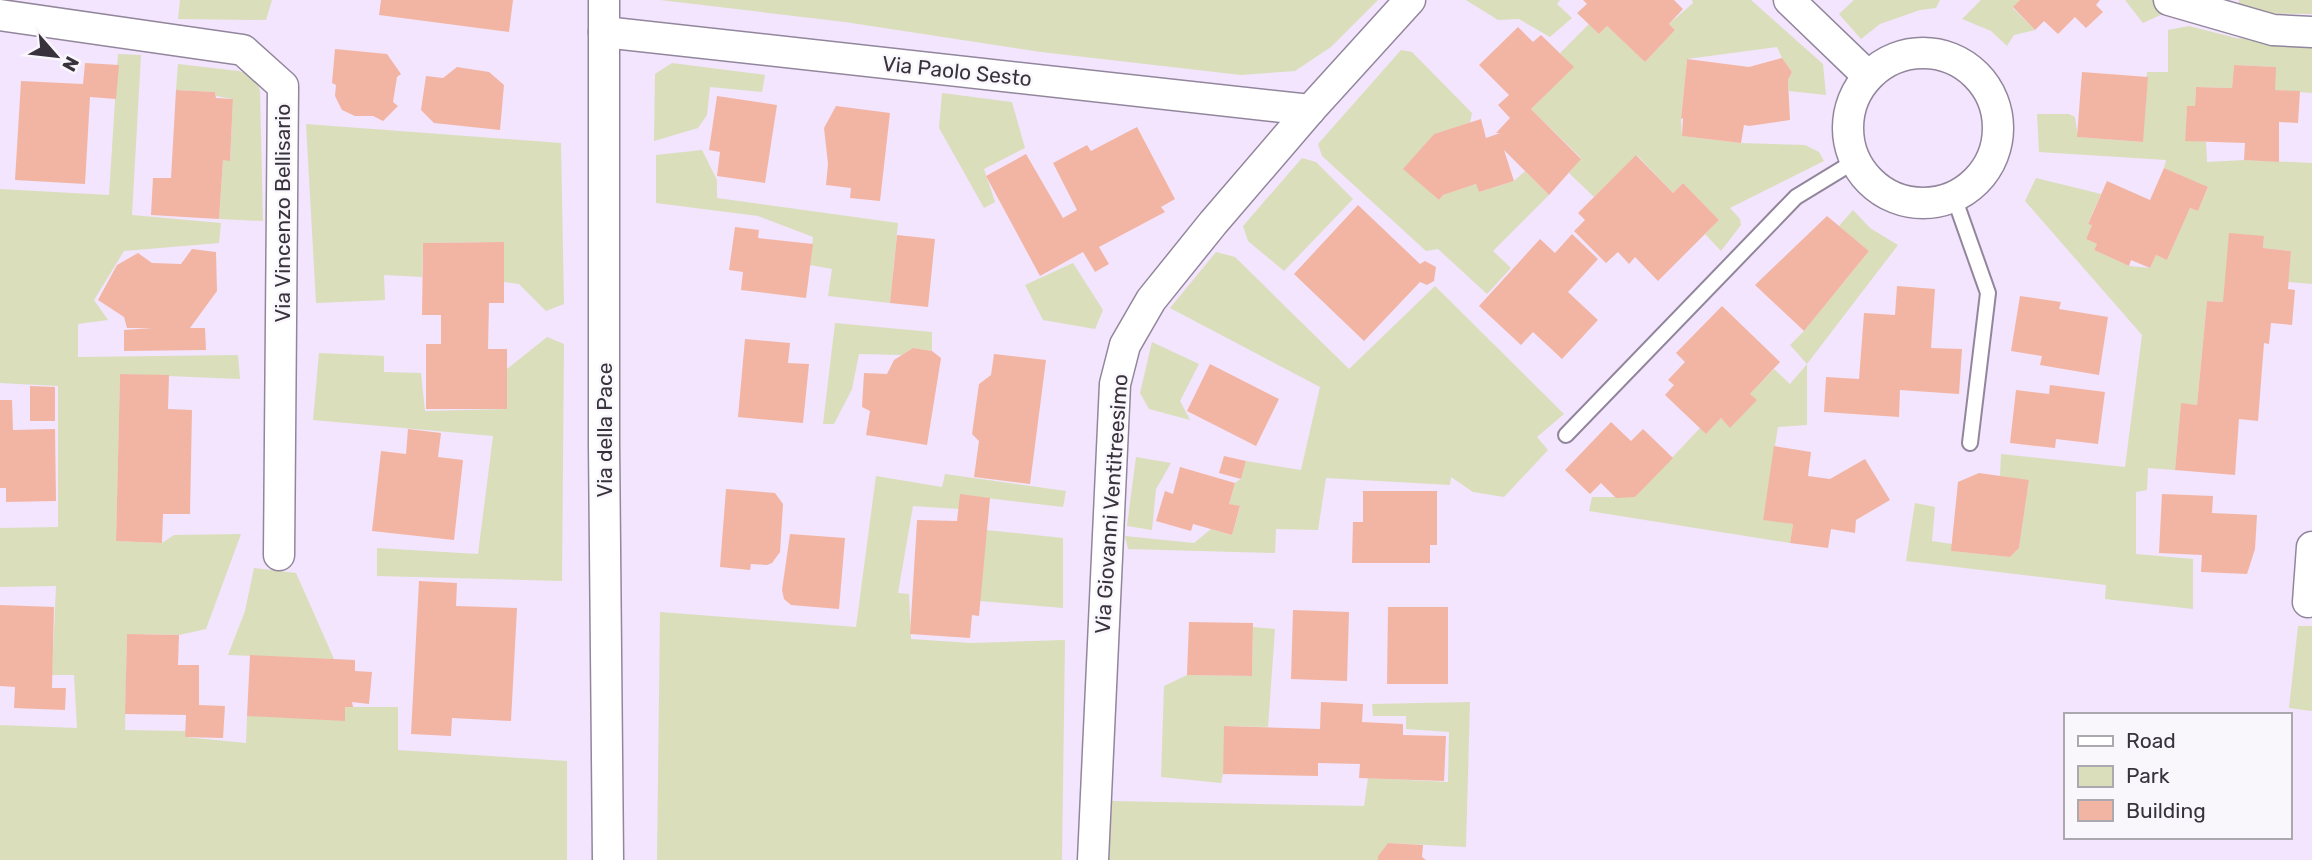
<svg xmlns="http://www.w3.org/2000/svg" width="2312" height="860" font-family="Rubik,sans-serif">
	<style>
		.green { fill: #dadebb }
		.building { fill: #f3b5a3 }
		.lines { fill: none; stroke-linecap: round; stroke-linejoin: round }
		.service-casing { stroke: #92869c; stroke-width: 18 }
		.minor-casing { stroke: #92869c; stroke-width: 33 }
		.service { stroke: #fff; stroke-width: 14 }
		.minor { stroke: #fff; stroke-width: 30 }
		.labels { text-anchor: middle; dominant-baseline: central; stroke-width: 5; stroke-linejoin: round; paint-order: stroke }
		.street-label { font-size: 21px; fill: #38323c; stroke: #faf7fc }
	</style>
	<rect width="100%" height="100%" fill="#f2e5fd"/>
	<g class="green">
		<path d="M180,0H272L266,20L178,19Z"/>
		<path d="M660,0H1378L1331,47L1295,71L1241,75L1041,52L845,22Z"/>
		<path d="M1466,0H1560L1557,4L1572,18L1550,37L1519,19L1498,20Z"/>
		<path d="M1692,0H1751L1823,64L1826,95L1789,91L1788,80L1792,72L1782,58L1777,47L1687,59L1681,119L1682,136L1741,143L1805,145L1819,152L1824,161L1730,208L1740,219L1741,225L1721,251L1705,234L1719,220L1683,183L1673,193L1637,155L1594,197L1569,173L1581,158L1531,109L1573,67L1560,53L1589,24L1599,34L1607,26L1645,62L1675,30L1669,24L1693,3Z"/>
		<path d="M1854,0H1940L1936,8L1920,10L1880,24L1861,39L1839,14Z"/>
		<path d="M1981,0H2020L2013,8L2035,30L2014,35L2007,46L1991,31L1962,19Z"/>
		<path d="M2125,0H2152L2165,13L2143,23Z"/>
		<path d="M2239,0H2312V14L2238,13Z"/>
		<path d="M2189,26L2236,38L2312,43V93L2275,90V67L2234,65L2232,88L2196,87L2195,106H2187L2185,140L2206,142L2207,162L2244,160L2312,163V284L2288,282L2291,251L2263,248L2264,236L2223,302L2207,301L2197,405L2181,404L2175,470L2148,468L2147,490L2136,492V554L2193,559V609L2105,599L2106,585L1906,561L1915,503L1935,507L1932,541L1952,544V551L2010,557L2019,548L2029,481L2000,476L2001,454L2125,467L2142,335L2025,201L2036,178L2101,194L2088,223L2092,225L2086,239L2097,244L2094,250L2129,266L2150,268L2156,255L2167,260L2190,208L2198,211L2208,188L2164,168L2166,160L2039,152L2037,114H2069L2075,117L2078,137L2142,142L2147,72H2168V30Z"/>
		<path d="M1401,50L1412,52L1472,113L1470,123L1434,134L1404,169L1439,200L1443,195L1476,184L1479,192L1514,181L1525,171L1549,195L1493,251L1511,268L1487,294L1438,249L1426,251L1322,156L1318,144Z"/>
		<path d="M118,54L141,55L132,215L221,223L219,243L124,251L94,300L108,320L78,324V357L238,355L240,379L120,374L116,541L162,543L174,535L241,534L206,629L179,635L127,634L125,730L185,731V737L246,743L247,716L345,707H398V750L567,761V860H0V725L77,728L74,675H52L56,586L0,587V528L58,527V386L0,383V189L109,195Z"/>
		<path d="M672,63L765,75L762,92L710,87L707,115L698,128L654,141L655,74Z"/>
		<path d="M178,64L239,71L255,77L260,91L263,221L219,219L223,160H230L233,99L216,96L215,92L176,90Z"/>
		<path d="M942,93L1012,102L1025,148L984,169L995,202L984,208L939,128Z"/>
		<path d="M306,124L561,143L564,304L546,311L519,284L504,282V242L423,243L422,277L384,275L385,300L316,303Z"/>
		<path d="M702,150L717,180V198L898,223L890,303L828,296L832,269L810,265L813,237L758,216L656,203V155Z"/>
		<path d="M1302,158L1316,162L1353,199L1284,271L1248,241L1243,226Z"/>
		<path d="M1853,210L1870,228L1898,245L1807,364V425L1778,427L1763,519L1793,524L1790,543L1589,511L1592,497H1635L1700,428L1706,434L1721,418L1730,427L1756,400L1750,394L1774,369L1790,384L1807,364L1790,345L1804,331L1869,251L1839,226Z"/>
		<path d="M1216,252L1235,257L1349,369L1435,286L1564,414L1537,437L1548,450L1504,497L1473,492L1451,477L1450,485L1326,478L1318,530L1276,529L1275,553L1128,549L1125,536L1194,543L1211,529L1232,535L1240,507L1229,504L1235,483L1241,479L1246,461L1301,470L1320,387L1170,308Z"/>
		<path d="M1073,263L1103,310L1095,329L1043,320L1025,285Z"/>
		<path d="M835,323L932,332V351L913,348L902,355L859,354L852,389L834,424H823Z"/>
		<path d="M547,337L564,344L562,581L377,576V548L478,554L493,436L313,420L319,353L384,356V372L421,373L425,411L506,409L507,369Z"/>
		<path d="M1152,342L1199,364L1180,401L1190,420L1149,409L1140,393Z"/>
		<path d="M1136,457L1171,463L1156,489L1152,530L1127,526Z"/>
		<path d="M945,474L1066,491L1063,507L961,495L959,509L913,506L898,593L909,594L911,639L971,643L1065,640L1062,860H657L660,612L856,627L876,476L942,487Z"/>
		<path d="M986,530L1063,538V608L980,601Z"/>
		<path d="M254,568L296,573L334,659L228,655L245,611Z"/>
		<path d="M2298,626H2312V711L2289,708Z"/>
		<path d="M1253,627L1275,629L1268,727L1225,726L1223,774L1221,783L1161,777L1164,686L1187,675L1252,676Z"/>
		<path d="M1470,702L1466,847L1388,843L1378,856V860H1109L1112,801L1364,806L1368,778L1448,782L1449,732L1406,729V716H1373L1372,704Z"/>
	</g>
	<g class="building">
		<path d="M381,0H513L509,32L379,15Z"/>
		<path d="M1583,0H1674L1683,9L1669,24L1675,30L1645,62L1607,26L1599,34L1577,13L1587,4Z"/>
		<path d="M2020,0H2100L2096,5L2103,12L2086,28L2075,17L2058,34L2044,21L2035,30L2013,7Z"/>
		<path d="M1518,27L1533,42L1541,35L1574,67L1531,109L1581,159L1549,195L1504,150L1514,181L1479,192L1476,184L1443,195L1439,200L1403,169L1434,134L1481,119L1486,138L1500,133H1496L1510,118L1498,105L1509,95L1479,65Z"/>
		<path d="M335,49L387,54L401,74L397,77L393,102L398,106L383,121L373,116H355L342,110L335,96L336,85L332,83Z"/>
		<path d="M1782,58L1792,72L1788,80L1790,120L1749,126L1744,125L1741,143L1682,136L1683,118L1681,119L1687,59L1749,67Z"/>
		<path d="M85,63L119,65L116,99L90,97L85,184L15,180L21,81L83,84Z"/>
		<path d="M2234,65L2276,67L2275,90L2300,91L2298,123L2279,122V162L2244,160L2245,143L2185,141L2187,106H2195L2196,87L2232,88Z"/>
		<path d="M457,67L489,72L504,85L500,130L434,123L421,110L426,76L443,78Z"/>
		<path d="M2082,72L2148,77L2143,142L2077,137Z"/>
		<path d="M176,90L215,92L216,98L233,99L230,161L223,160L219,219L151,215L153,178H171Z"/>
		<path d="M717,96L777,105L765,183L717,176L720,152L709,150Z"/>
		<path d="M836,106L890,113L880,201L850,198L851,188L826,185L828,164L824,128Z"/>
		<path d="M1137,127L1175,199L1161,207L1165,212L1099,247L1109,264L1095,272L1083,252L1040,276L986,176L1026,154L1063,218L1077,210L1053,163L1087,145L1091,151Z"/>
		<path d="M1636,155L1673,193L1683,183L1719,220L1658,281L1635,257L1629,264L1618,252L1606,263L1574,231L1585,220L1578,213Z"/>
		<path d="M2164,168L2208,187L2198,211L2190,208L2167,260L2156,255L2150,268L2131,260L2129,266L2094,250L2097,244L2086,239L2092,225L2088,224L2107,181L2150,200Z"/>
		<path d="M1358,205L1420,264L1425,261L1436,267L1434,281L1427,285L1420,282L1364,341L1294,274Z"/>
		<path d="M1827,216L1869,251L1804,331L1755,285Z"/>
		<path d="M735,227L759,230L758,238L813,244L806,298L741,290L743,272L729,270Z"/>
		<path d="M2229,233L2264,236L2263,248L2291,251L2288,289L2295,290L2292,325L2271,323L2269,344L2264,343L2258,421L2239,419L2235,475L2175,470L2181,403L2197,405L2207,301L2223,302Z"/>
		<path d="M1572,234L1598,259L1568,292L1598,320L1562,359L1533,332L1521,345L1479,306L1540,239L1555,253Z"/>
		<path d="M897,235L935,239L928,307L890,303Z"/>
		<path d="M504,242V303H489L488,349H507V409H426V344H441V315H422L423,243Z"/>
		<path d="M192,249L216,252L217,291L190,328H205L206,350L124,351V330L152,328H127L124,317L98,300L117,265L138,253L152,263L181,264Z"/>
		<path d="M1897,286L1935,289L1931,348L1962,349L1959,394L1900,390L1899,417L1824,412L1826,377L1859,379L1864,313L1895,315Z"/>
		<path d="M2020,296L2061,302L2059,309L2108,317L2099,375L2040,365L2042,356L2011,351Z"/>
		<path d="M1722,306L1780,362L1750,394L1757,400L1730,428L1721,418L1706,434L1665,395L1674,385L1668,380L1685,362L1676,353Z"/>
		<path d="M745,339L790,343L788,363L809,364L803,423L738,417Z"/>
		<path d="M913,348L932,351L941,358L927,445L866,435L870,411L862,407L864,373L887,374L894,360Z"/>
		<path d="M994,354L1046,360L1030,484L974,477L979,441L972,434L979,384L991,375Z"/>
		<path d="M1210,364L1279,399L1256,446L1187,411Z"/>
		<path d="M120,374L169,375L168,409L192,410L190,514H163L162,543L116,541Z"/>
		<path d="M2050,385L2105,392L2098,444L2056,439L2055,448L2010,443L2016,390L2049,394Z"/>
		<path d="M30,386L55,387V421H30Z"/>
		<path d="M0,400H12L13,430L55,429L56,501L6,502V488H0Z"/>
		<path d="M1611,422L1631,441L1643,429L1673,458L1635,497L1616,498L1601,483L1590,494L1565,470Z"/>
		<path d="M408,429L441,433L438,457L463,460L454,540L372,531L381,451L406,454Z"/>
		<path d="M1774,446L1811,452L1808,476L1830,479L1865,459L1890,500L1856,520L1855,533L1831,529L1828,548L1790,543L1793,524L1763,520Z"/>
		<path d="M1224,456L1246,461L1241,479L1219,473Z"/>
		<path d="M1180,467L1235,483L1229,504L1240,506L1232,535L1193,524L1191,531L1156,521L1165,491L1173,494Z"/>
		<path d="M1979,473L2029,480L2019,548L2010,557L1951,551L1958,482Z"/>
		<path d="M726,489L775,493L783,504L780,552L772,563L767,565L751,564L750,570L720,567Z"/>
		<path d="M1363,491H1437V545H1430V563H1352L1353,522H1363Z"/>
		<path d="M960,494L990,498L979,616L972,615L970,638L910,634L917,520L957,521Z"/>
		<path d="M2162,494L2213,496L2212,513L2257,515L2255,549L2247,574L2201,572L2202,555L2159,553Z"/>
		<path d="M790,534L845,538L839,609L791,605L784,599L782,590Z"/>
		<path d="M419,581L457,583L456,606L517,608L511,721L452,718L451,736L411,734Z"/>
		<path d="M0,605L54,607L52,688H66L65,710L14,708L15,687L0,686Z"/>
		<path d="M1388,607H1448V684H1387Z"/>
		<path d="M1293,610L1349,612L1347,681L1291,679Z"/>
		<path d="M1189,622L1253,623L1252,676L1187,675Z"/>
		<path d="M127,634L179,635L178,665H199V705L225,706L223,738L185,737L186,715L125,714Z"/>
		<path d="M250,655L355,660V671L372,672L369,704L352,702L353,707H345V721L247,716Z"/>
		<path d="M1321,702L1363,704L1362,722L1403,724V735L1446,736L1444,781L1359,778L1360,764L1318,763V776L1223,774L1224,726L1320,729Z"/>
		<path d="M1388,843L1423,845L1422,857L1426,860H1378V856Z"/>
	</g>
	<g class="lines">
		<defs>
			<g id="service">
				<path d="M1954,197L1988,293L1970,443"/>
				<path d="M1566,435L1796,197L1855,161"/>
			</g>
			<g id="minor">
				<path d="M604,0V444L608,860"/>
				<path d="M1789,0L1868,76"/>
				<path d="M2169,0L2273,30L2312,32"/>
				<path d="M0,15L243,50L283,86L279,555"/>
				<path d="M604,32L1310,110"/>
				<circle cx="1923" cy="128" r="75"/>
				<path d="M2308,602L2312,547"/>
				<path d="M1093,860L1115,384L1125,345L1151,300L1213,223L1310,110L1410,0"/>
			</g>
		</defs>
		<use href="#service" class="service-casing"/>
		<use href="#minor" class="minor-casing"/>
		<use href="#service" class="service"/>
		<use href="#minor" class="minor"/>
	</g>
	<g class="labels">
		<g class="street-label">
			<text transform="translate(957 71) rotate(6)">Via Paolo Sesto</text>
			<text transform="translate(282 213) rotate(-90)">Via Vincenzo Bellisario</text>
			<text transform="translate(604 430) rotate(-90)">Via della Pace</text>
			<text transform="translate(1111 504) rotate(-86)">Via Giovanni Ventitreesimo</text>
		</g>
	</g>
	<rect x="2064" y="713" width="228" height="126" fill="#faf7fc" stroke="#aca8af" stroke-width="2"/>
	<rect x="2078" y="736" width="35" height="10" fill="#ffffff" stroke="#aca8af" stroke-width="2"/>
	<text x="2126" y="748" font-size="21" fill="#38323c">Road</text>
	<rect x="2078" y="766" width="35" height="21" fill="#dadebb" stroke="#aca8af" stroke-width="2"/>
	<text x="2126" y="783" font-size="21" fill="#38323c">Park</text>
	<rect x="2078" y="800" width="35" height="21" fill="#f3b5a3" stroke="#aca8af" stroke-width="2"/>
	<text x="2126" y="818" font-size="21" fill="#38323c">Building</text>
	<g transform="translate(56 56) rotate(118)" stroke="#faf7fc" stroke-width="5" paint-order="stroke">
	<path d="M0-5L12 26L0 18L-12 26Z" fill="#38323c"/>
	<text y="-10" font-size="19" font-weight="bold" text-anchor="middle" fill="#38323c">N</text>
	</g>
</svg>
